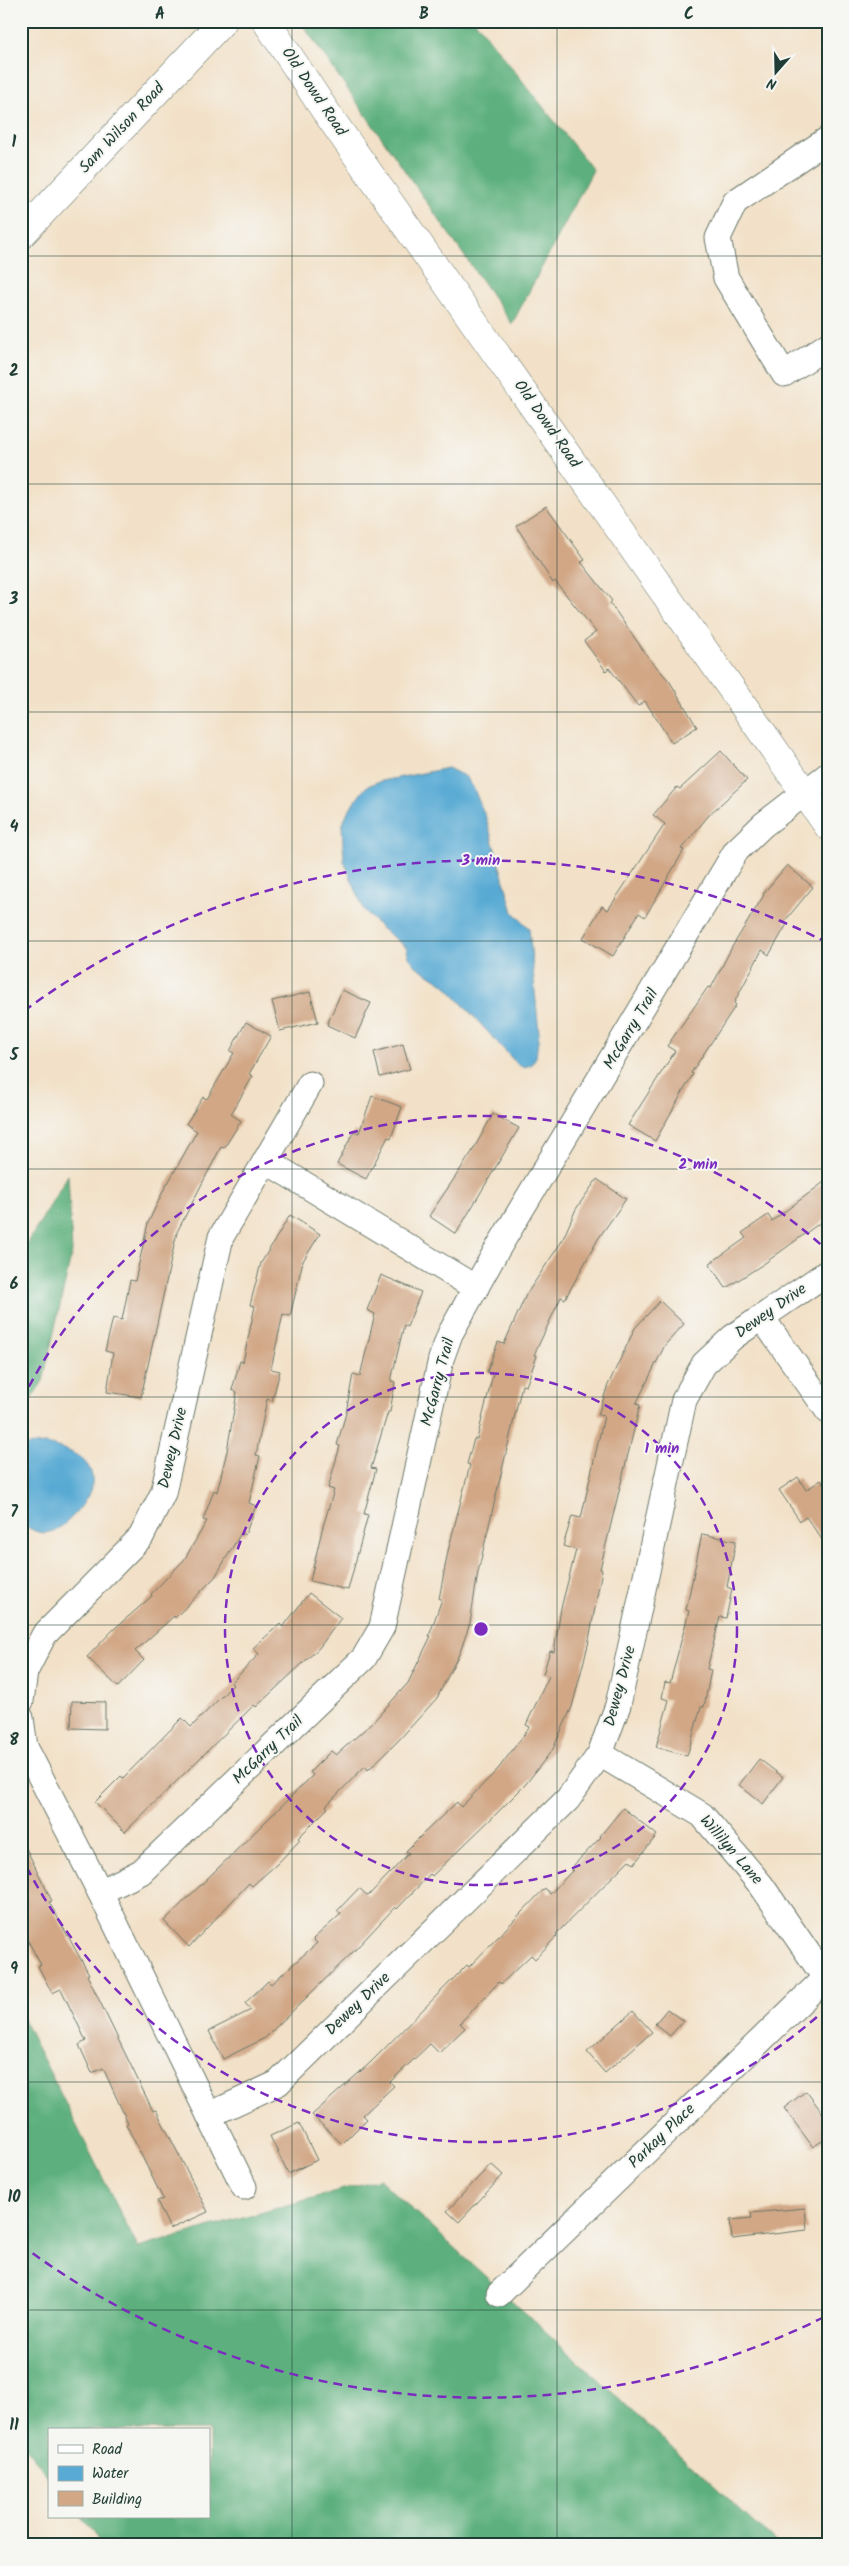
<svg xmlns="http://www.w3.org/2000/svg" width="849" height="2566" font-family="Kalam,sans-serif">
	<style>
		.forest { fill: #5db07e; stroke: #3e7659 }
		.water { fill: #59aad4; stroke: #3c7484 }
		.building { fill: #d1a786 }
		.lines { fill: none; stroke-linecap: round; stroke-linejoin: round }
		.minor-casing { stroke: #697668; stroke-width: 27 }
		.tertiary-casing { stroke: #697668; stroke-width: 29 }
		.minor { stroke: #fff; stroke-width: 25 }
		.tertiary { stroke: #fff; stroke-width: 28 }
		.grid { fill: none; stroke: #1f3d34; stroke-width: 1; stroke-opacity: 0.55 }
		.ring { fill: none; stroke: #7b2cbf; stroke-width: 2.5; stroke-dasharray: 9 6 }
		.labels { text-anchor: middle; dominant-baseline: central; stroke-width: 4; stroke-linejoin: round; paint-order: stroke }
		.street-label { font-size: 16px; fill: #1f3d34; stroke: #f6f6f2 }
		.centre { fill: #7b2cbf; stroke: #f6f6f2; stroke-width: 2.5 }
		.ring-label { font-size: 15px; text-anchor: middle; font-weight: bold; fill: #7b2cbf; stroke: #f6f6f2; stroke-width: 4; stroke-linejoin: round; paint-order: stroke }
		.neatline { fill: none; stroke: #1f3d34; stroke-width: 2 }
		.grid-label { font-size: 16px; text-anchor: middle; font-weight: bold; fill: #1f3d34 }
	</style>
	<rect width="100%" height="100%" fill="#f6f6f2"/>
	<filter id="ink" filterUnits="userSpaceOnUse"><feTurbulence type="fractalNoise" baseFrequency=".02" numOctaves="2"/><feDisplacementMap in="SourceGraphic" scale="10" xChannelSelector="R" yChannelSelector="G"/><feConvolveMatrix kernelMatrix="1 2 1 2 8 2 1 2 1" color-interpolation-filters="sRGB"/></filter>
	<filter id="wash" filterUnits="userSpaceOnUse"><feTurbulence type="fractalNoise" baseFrequency=".0096" numOctaves="4" result="noise"/><feDisplacementMap in="SourceGraphic" scale="20" xChannelSelector="R" yChannelSelector="G"/><feGaussianBlur stdDeviation="1.12" result="paint"/><feColorMatrix in="noise" values="0 0 0 0 0 0 0 0 0 0 0 0 0 0 0 0 0 1.4 0 .05"/><feComposite in="paint" operator="in"/></filter>
	<g filter="url(#wash)">
		<rect width="100%" height="100%" fill="#f2e1c8"/>
		<g class="forest">
			<path d="M300,21H475L593,170L512,324Z"/>
			<path d="M68,1175L72,1252L43,1381L21,1414V1254Z"/>
			<path d="M21,2015L138,2248L379,2179L779,2545H102L81,2517H209V2430H49V2477L21,2442Z"/>
		</g>
		<g class="water">
			<path d="M448,768L466,777L473,787L486,818L513,912L529,928L539,1033L536,1057L531,1065L524,1067L518,1065L444,984L416,966L409,957L406,947L381,928L364,910L344,861L342,826L348,811L366,787L377,782Z"/>
			<path d="M46,1444C63,1448 88,1455 92,1476C96,1494 67,1528 50,1532C39,1535 30,1529 21,1523V1450L29,1445Z"/>
		</g>
		<g id="blocks">
			<g class="building">
				<path d="M546,506L585,560L581,562L612,601L610,603L648,657L670,682L697,727L672,743L645,701L638,706L609,668L606,671L584,641L596,632L555,581L553,583L516,526Z"/>
				<path d="M721,751L747,780L710,814L681,849L684,850L645,917L639,913L613,956L583,938L602,906L608,910L665,824L653,815L677,787L680,789Z"/>
				<path d="M787,865L813,887L784,922L787,924L769,955L762,950L734,1003L736,1005L691,1073L693,1074L655,1141L628,1125L675,1051L667,1046L708,987L711,988L732,947L764,895L763,894Z"/>
				<path d="M342,990L371,1003L355,1038L327,1025Z"/>
				<path d="M310,992L318,1022L280,1031L272,1001Z"/>
				<path d="M246,1022L271,1036L249,1074L253,1076L231,1114L241,1121L224,1148L221,1147L177,1232L141,1397L107,1392L113,1353L105,1351L113,1318L122,1320L130,1280L135,1281L148,1223L167,1183H168L197,1131L186,1124L203,1097L207,1099L234,1053L230,1051Z"/>
				<path d="M403,1044L410,1069L380,1077L374,1052Z"/>
				<path d="M372,1096L402,1107L391,1138L388,1137L366,1179L337,1164L354,1131L359,1133Z"/>
				<path d="M493,1114L519,1128L456,1234L429,1216L472,1152Z"/>
				<path d="M597,1179L626,1199L598,1239L565,1299L561,1297L534,1355L537,1356L526,1386L522,1385L478,1572L470,1623L460,1652L437,1698L398,1741L368,1770L365,1766L326,1806L328,1808L298,1838L300,1840L278,1863L252,1886L249,1883L189,1947L164,1921L313,1775L310,1772L331,1751L336,1755L373,1722L408,1683L431,1636H429L442,1599H439L448,1551L470,1465L467,1464L474,1439H477L493,1374L487,1372L498,1342L504,1344L526,1295L562,1241L576,1209Z"/>
				<path d="M828,1179V1217L765,1263L726,1288L709,1264L746,1238L742,1233L768,1215L772,1221Z"/>
				<path d="M290,1215L320,1234L303,1261L290,1316L283,1314L271,1369L280,1371L272,1401L267,1399L256,1455L260,1456L249,1503L256,1506L245,1535L241,1533L215,1577L175,1618L174,1616L135,1651L144,1660L118,1687L87,1657L114,1629L152,1596L151,1594L184,1560L207,1521L203,1520L214,1490L217,1492L227,1451L237,1392L232,1390L240,1361L243,1362L255,1306L250,1305L261,1263Z"/>
				<path d="M381,1275L421,1292L407,1327L404,1325L391,1381L395,1382L390,1412H388L371,1468L376,1469L364,1514L368,1515L348,1590L310,1581L322,1530L334,1490L328,1488L340,1446L337,1445L346,1413L353,1374L360,1376L375,1314L367,1310Z"/>
				<path d="M660,1301L684,1324L665,1345L636,1404L640,1405L600,1569L602,1570L588,1645L572,1707L553,1749L525,1785L494,1816L432,1876L430,1874L397,1909L395,1907L353,1952L265,2038L223,2059L209,2031L251,2010L245,2003L268,1981L271,1984L317,1943L313,1939L341,1914L337,1911L359,1888L368,1896L409,1853L406,1851L425,1832L457,1802L461,1807L498,1769L530,1727L526,1725L549,1676L543,1674L550,1651L554,1652L561,1608L576,1550L563,1546L572,1516L581,1518L604,1416L598,1415L608,1385L635,1328Z"/>
				<path d="M798,1477L806,1490L821,1480L828,1490V1548L806,1517L800,1521L779,1490Z"/>
				<path d="M702,1534L736,1541L727,1587L732,1589L726,1618L720,1617L707,1669L711,1670L704,1707H701L687,1756L656,1747L669,1700L662,1698L665,1682L670,1683L689,1611L686,1610Z"/>
				<path d="M309,1593L341,1618L319,1648L256,1707L254,1705L125,1832L95,1802L121,1776L123,1778L182,1718L191,1727L233,1685L231,1683L259,1654L253,1648L280,1624L283,1627Z"/>
				<path d="M72,1701L105,1702V1729L71,1728Z"/>
				<path d="M759,1759L783,1777L763,1804L739,1785Z"/>
				<path d="M623,1808L657,1835L634,1864L629,1860L556,1934L557,1936L535,1959L531,1955L501,1984L499,1982L460,2023L465,2028L439,2053L430,2044L390,2082L394,2086L363,2115L367,2119L342,2144L312,2115L371,2062L467,1965L469,1967L545,1888L550,1894L573,1870L571,1868L601,1837L600,1836Z"/>
				<path d="M21,1838L52,1901L49,1902L89,1974L87,1975L153,2111L156,2110L208,2212L170,2229L157,2201L163,2199L126,2124L128,2123L103,2068L92,2073L79,2045L86,2041L61,1989L52,1993L38,1966L41,1965L21,1928Z"/>
				<path d="M667,2009L683,2021L670,2036L655,2024Z"/>
				<path d="M633,2011L652,2032L605,2073L587,2052Z"/>
				<path d="M806,2091L828,2120V2137L813,2147L784,2108Z"/>
				<path d="M299,2123L317,2160L288,2174L270,2136Z"/>
				<path d="M491,2164L503,2175L459,2222L447,2211Z"/>
				<path d="M805,2208L807,2230L732,2239L730,2220L752,2218L751,2213Z"/>
			</g>
		</g>
	</g>
	<g filter="url(#ink)">
		<use href="#blocks" fill-opacity="0" stroke="#697668" stroke-width="1"/>
		<g class="lines">
			<defs>
				<g id="minor">
					<path d="M828,139L735,202L718,238L726,278L784,374L828,345"/>
					<path d="M266,1161L476,1288"/>
					<path d="M762,1318L828,1411"/>
					<path d="M21,1701L25,1672L44,1635L141,1537L163,1493L221,1237L310,1084"/>
					<path d="M21,1718L25,1747L100,1892L244,2187"/>
					<path d="M600,1754L702,1815L761,1885L828,1982"/>
					<path d="M100,1892L141,1872L364,1658L382,1627L441,1359L450,1334L495,1253L736,851L763,825L828,775"/>
					<path d="M209,2115L278,2083L568,1799L600,1754L618,1705L684,1400L704,1364L733,1337L828,1272"/>
					<path d="M499,2294L825,1978"/>
				</g>
				<g id="tertiary">
					<path d="M266,21L324,109L828,826"/>
					<path d="M21,235L223,21"/>
				</g>
			</defs>
			<use href="#minor" class="minor-casing"/>
			<use href="#tertiary" class="tertiary-casing"/>
			<use href="#minor" class="minor"/>
			<use href="#tertiary" class="tertiary"/>
		</g>
	</g>
	<path class="grid" d="M292,21V2545M557,21V2545M21,256H828M21,484H828M21,712H828M21,941H828M21,1169H828M21,1397H828M21,1625H828M21,1854H828M21,2082H828M21,2310H828"/>
	<g class="ring">
		<circle cx="481" cy="1629" r="256"/>
		<path d="M828 2007A513 513 0 0 1 22 1858M22 1400A513 513 0 0 1 828 1251"/>
		<path d="M824 2317A769 769 0 0 1 24 2247M24 1011A769 769 0 0 1 824 941"/>
	</g>
	<g class="labels">
		<g class="street-label">
			<text transform="translate(314 92) rotate(56)">Old Dowd Road</text>
			<text transform="translate(122 128) rotate(-47)">Sam Wilson Road</text>
			<text transform="translate(547 424) rotate(55)">Old Dowd Road</text>
			<text transform="translate(631 1029) rotate(-59)">McGarry Trail</text>
			<text transform="translate(771 1311) rotate(-35)">Dewey Drive</text>
			<text transform="translate(438 1382) rotate(-75)">McGarry Trail</text>
			<text transform="translate(173 1448) rotate(-77)">Dewey Drive</text>
			<text transform="translate(620 1686) rotate(-75)">Dewey Drive</text>
			<text transform="translate(268 1750) rotate(-44)">McGarry Trail</text>
			<text transform="translate(731 1850) rotate(49)">Willilyn Lane</text>
			<text transform="translate(358 2004) rotate(-44)">Dewey Drive</text>
			<text transform="translate(662 2136) rotate(-44)">Parkay Place</text>
		</g>
	</g>
	<circle cx="481" cy="1629" r="8" class="centre"/>
	<g class="ring-label">
		<text x="481" y="865">3 min</text>
		<text x="698" y="1169">2 min</text>
		<text x="662" y="1453">1 min</text>
	</g>
	<rect width="849" height="2566" fill="none" stroke="#f6f6f2" stroke-width="55"/>
	<rect x="48" y="2428" width="162" height="90" fill="#f6f6f2" stroke="#a0aca6"/>
	<rect x="58" y="2445" width="25" height="8" fill="#ffffff" stroke="#a0aca6"/>
	<text x="92" y="2454" font-size="15" fill="#1f3d34">Road</text>
	<rect x="58" y="2466" width="25" height="15" fill="#59aad4" stroke="#a0aca6"/>
	<text x="92" y="2478" font-size="15" fill="#1f3d34">Water</text>
	<rect x="58" y="2491" width="25" height="15" fill="#d1a786" stroke="#a0aca6"/>
	<text x="92" y="2504" font-size="15" fill="#1f3d34">Building</text>
	<g transform="translate(776 72) rotate(200)" stroke="#f6f6f2" stroke-width="4" paint-order="stroke">
	<path d="M0-4L9 19L0 12L-9 19Z" fill="#1f3d34"/>
	<text y="-8" font-size="14" font-weight="bold" text-anchor="middle" fill="#1f3d34">N</text>
	</g>
	<rect x="28" y="28" width="794" height="2510" class="neatline"/>
	<g class="grid-label">
		<text x="160" y="19">A</text>
		<text x="424" y="19">B</text>
		<text x="689" y="19">C</text>
		<text x="14" y="147">1</text>
		<text x="14" y="376">2</text>
		<text x="14" y="604">3</text>
		<text x="14" y="832">4</text>
		<text x="14" y="1060">5</text>
		<text x="14" y="1289">6</text>
		<text x="14" y="1517">7</text>
		<text x="14" y="1745">8</text>
		<text x="14" y="1974">9</text>
		<text x="14" y="2202">10</text>
		<text x="14" y="2430">11</text>
	</g>
</svg>
